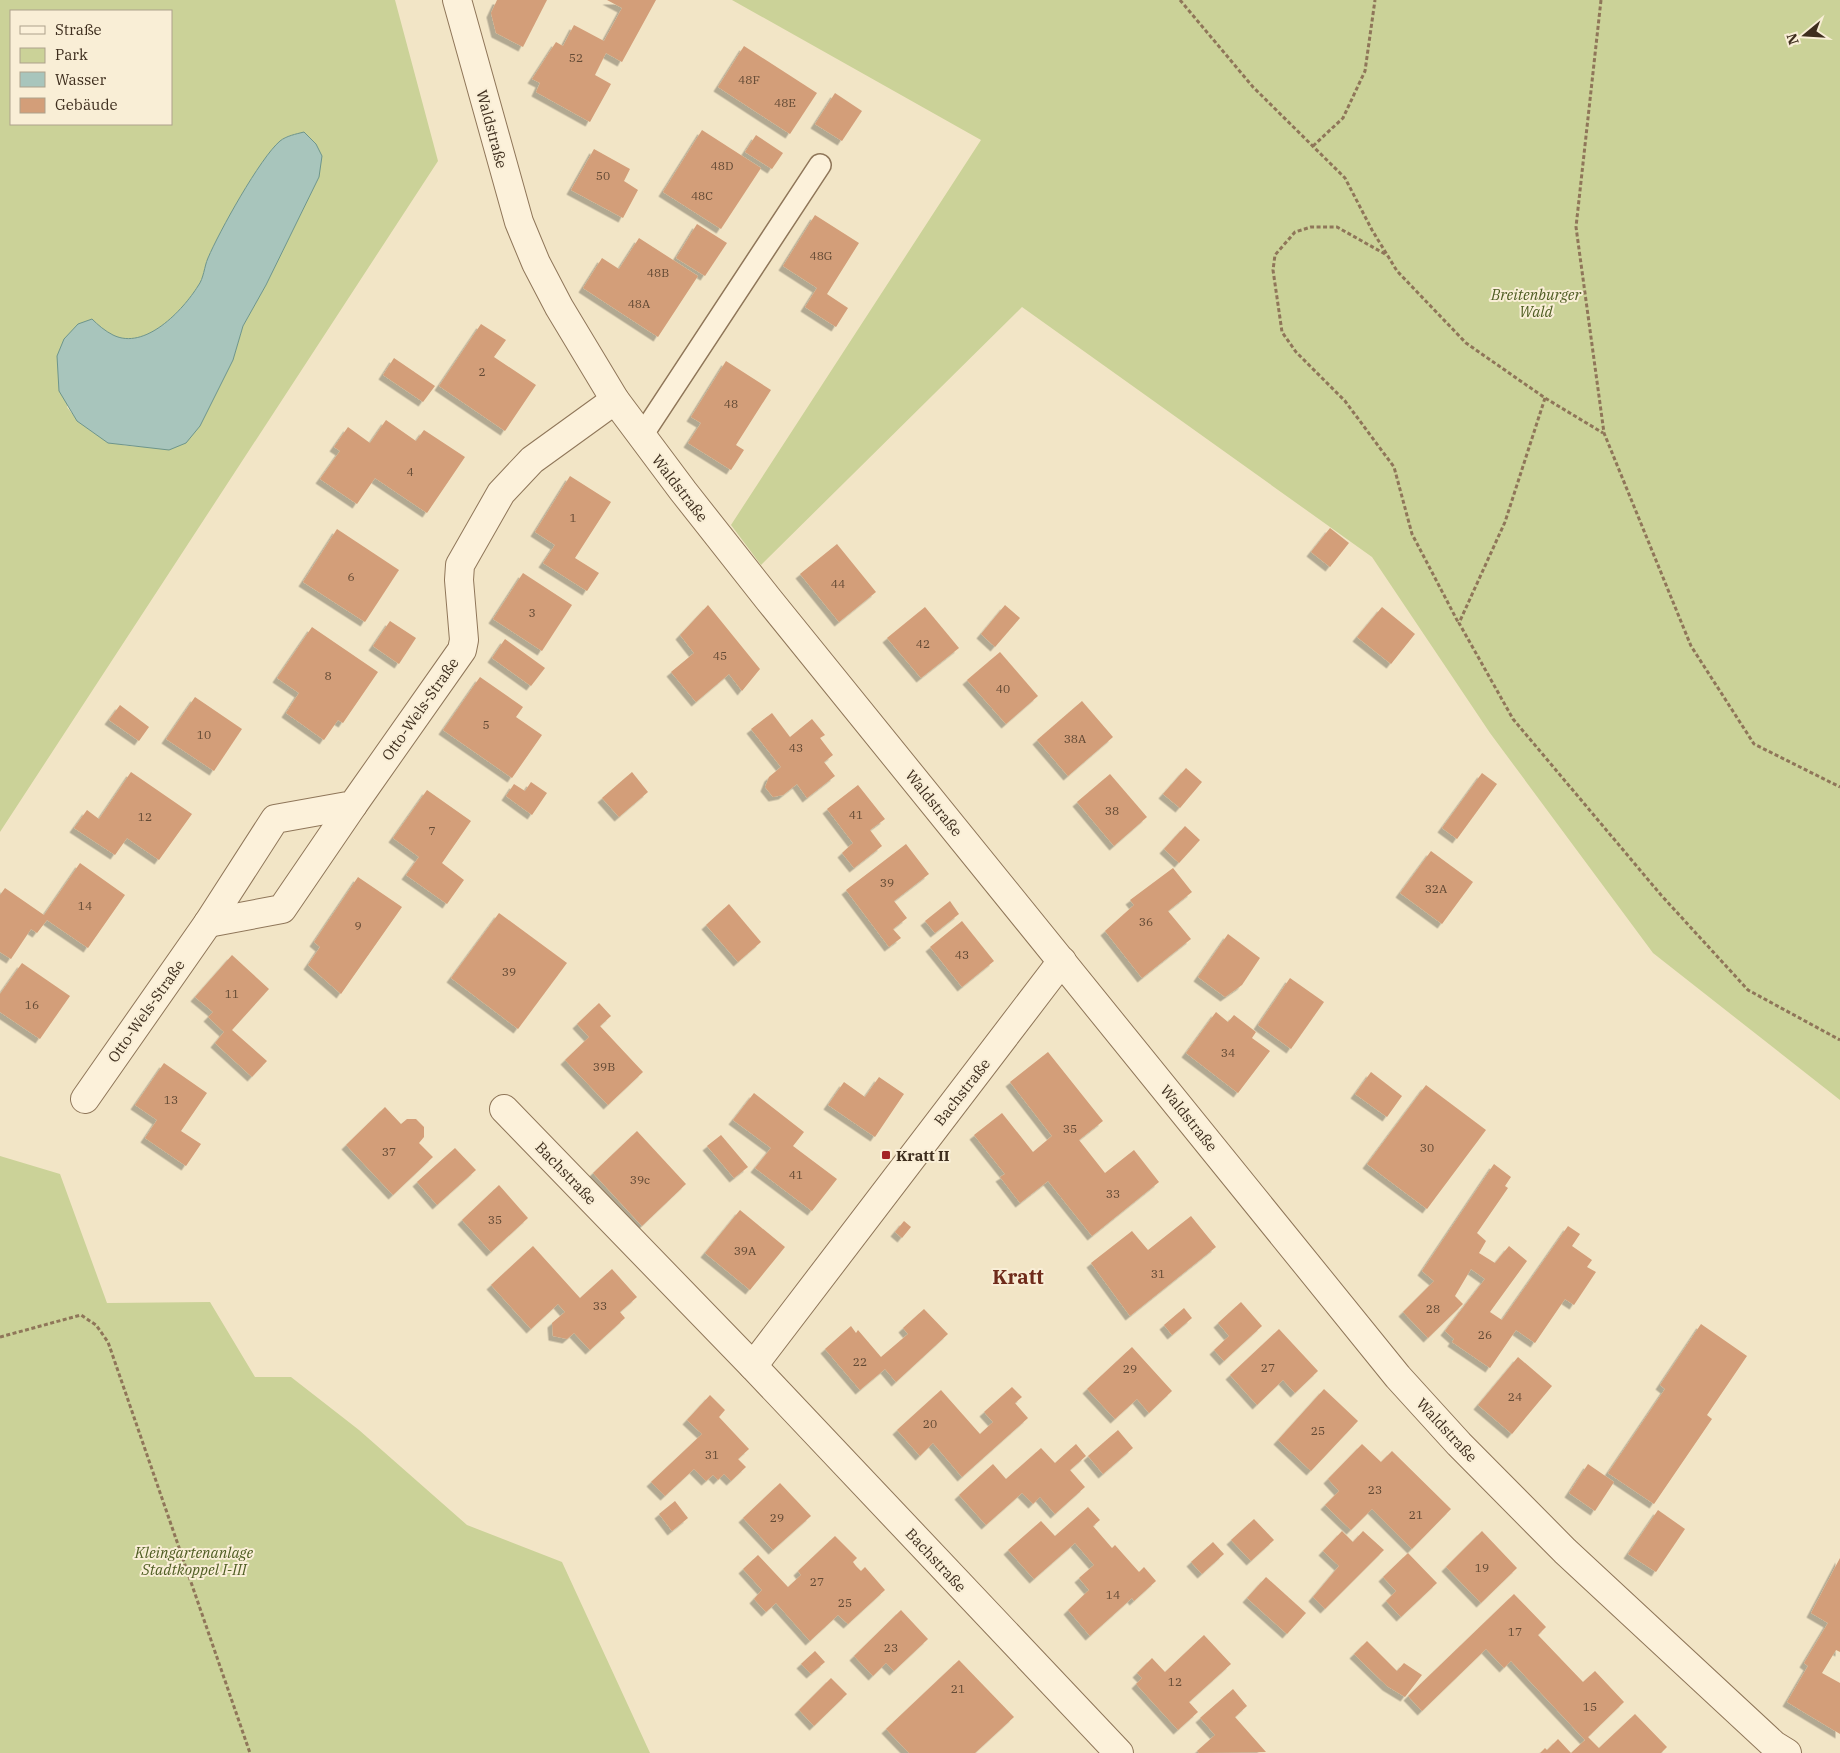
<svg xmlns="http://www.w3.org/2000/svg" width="1840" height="1753" font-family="'IBM Plex Serif',serif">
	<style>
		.green { fill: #cbd298; fill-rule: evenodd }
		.water { fill: #a8c5bc; stroke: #6d958b }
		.building { fill: #d39e79; filter: url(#shadow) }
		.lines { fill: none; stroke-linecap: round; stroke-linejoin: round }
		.service-casing { stroke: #8f7659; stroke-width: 24 }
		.minor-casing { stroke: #8f7659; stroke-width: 30 }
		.path { stroke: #8f7659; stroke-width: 3; stroke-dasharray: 4 2.5; stroke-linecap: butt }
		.service { stroke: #fcf1da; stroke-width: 21 }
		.minor { stroke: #fcf1da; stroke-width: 28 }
		.poi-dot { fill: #a42426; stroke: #f9eed6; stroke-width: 2 }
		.labels { text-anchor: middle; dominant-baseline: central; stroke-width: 4; stroke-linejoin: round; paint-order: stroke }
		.number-label { font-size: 12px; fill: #634a35 }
		.street-label { font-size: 15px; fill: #3e2e1e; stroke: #f9eed6 }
		.park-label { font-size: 15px; font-style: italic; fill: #4f5d23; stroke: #f9eed6 }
		.poi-label { font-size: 15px; font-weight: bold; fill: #3e2e1e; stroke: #f9eed6; text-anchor: start }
		.district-label { font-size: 20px; font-weight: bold; fill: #6f2b1a; stroke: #f9eed6 }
	</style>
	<defs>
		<filter id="shadow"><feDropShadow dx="-4.5" dy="4.5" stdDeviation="0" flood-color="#0004"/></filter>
	</defs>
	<rect width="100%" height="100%" fill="#f2e5c6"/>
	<g class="green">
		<path d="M0,0H395L438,161L0,832ZM11,11H171V124H11ZM304,133L316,144L319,177L266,285L243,326L233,360L200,426C185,432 161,445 146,446C114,450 84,431 67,407L92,319C98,325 105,331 113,335C145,351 183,310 198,286C204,278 204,267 208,258C219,232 260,158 280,141C287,135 296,134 304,133Z"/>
		<path d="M732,0H1840V1100L1653,953L1490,733L1372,557L1022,307L761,565L731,525L981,140Z"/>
		<path d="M0,1156L60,1174L107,1303L210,1302L255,1377H291L359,1430L467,1525L562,1562L650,1753H0Z"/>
	</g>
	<path class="water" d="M304,132L316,144L322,156L319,177L266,285L243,326L233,360L200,426L186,443L169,450L108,443L77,421L59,391L57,356L64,339L78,324L92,319C98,325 105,331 113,335C145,351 183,310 198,286C204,278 204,267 208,258C219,232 260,158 280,141C286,136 296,134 304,132Z"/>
	<g class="building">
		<path d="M497,0H547L523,47L496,33L491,13Z"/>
		<path d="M607,0H656L622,62L606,53L595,75L611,84L590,122L536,92L540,83L532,79L556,42L563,46L574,25L604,41L622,8Z"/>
		<path d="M744,46L817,93L790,134L718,87Z"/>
		<path d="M835,93L862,111L842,141L815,124Z"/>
		<path d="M702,130L761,168L721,229L663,192Z"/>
		<path d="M756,135L783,153L772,169L745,152Z"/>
		<path d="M594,149L630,169L624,181L638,190L623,218L571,190Z"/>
		<path d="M815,215L859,243L827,294L848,308L836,327L805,307L817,288L783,266Z"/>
		<path d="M697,224L727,243L705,276L676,258Z"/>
		<path d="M639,238L698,276L658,337L583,288L602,258L619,269Z"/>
		<path d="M481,324L506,340L494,357L536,385L505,431L439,386Z"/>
		<path d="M394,358L435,386L423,402L383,375Z"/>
		<path d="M726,361L771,390L736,445L744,450L731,470L688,443L701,423L691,417Z"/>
		<path d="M386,420L416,441L424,430L465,457L427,513L375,478L357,504L320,479L340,451L334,447L348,427L370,443Z"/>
		<path d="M570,476L611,502L575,558L599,573L587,591L543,563L555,545L535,532Z"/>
		<path d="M1330,528L1349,543L1330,567L1311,552Z"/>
		<path d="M337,529L399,570L365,622L303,582Z"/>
		<path d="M837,544L876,592L839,622L800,574Z"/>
		<path d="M523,573L572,605L542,651L493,619Z"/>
		<path d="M708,605L760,669L742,691L729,674L696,702L671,672L694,653L680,635Z"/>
		<path d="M1005,605L1020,618L995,647L981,634Z"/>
		<path d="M925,607L959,648L921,678L887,638Z"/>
		<path d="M1382,607L1415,634L1391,664L1357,637Z"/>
		<path d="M390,621L416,638L399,664L373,646Z"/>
		<path d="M312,627L378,672L343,723L338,720L324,740L286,713L299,693L277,678Z"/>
		<path d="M505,639L545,668L531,686L492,658Z"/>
		<path d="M1000,652L1038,696L1006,724L967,680Z"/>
		<path d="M480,677L523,707L516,717L542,735L512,778L443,730Z"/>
		<path d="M195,697L242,729L214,771L166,739Z"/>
		<path d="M1082,701L1113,737L1068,776L1037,740Z"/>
		<path d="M120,705L149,727L139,741L109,720Z"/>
		<path d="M772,713L790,737L812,719L825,735L820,738L833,755L824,762L835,776L807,798L797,784L783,795L773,797L765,787L769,777L781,767L751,729Z"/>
		<path d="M1186,768L1202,782L1180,808L1163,794Z"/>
		<path d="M131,772L192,814L159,860L127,838L115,855L74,828L87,810L99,819Z"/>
		<path d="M632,772L648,792L619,817L602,798Z"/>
		<path d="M1482,773L1497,784L1457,839L1442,828Z"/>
		<path d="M1110,774L1147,817L1114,846L1077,802Z"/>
		<path d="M531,782L547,793L532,815L506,796L514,784L525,791Z"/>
		<path d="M858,785L885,819L870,830L882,846L854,868L842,853L853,843L827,809Z"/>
		<path d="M427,790L471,821L442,863L464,880L447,904L406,875L419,857L393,838Z"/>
		<path d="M1185,826L1200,840L1179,863L1164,849Z"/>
		<path d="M906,844L929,874L894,901L907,918L893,929L901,938L889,947L846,890Z"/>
		<path d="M1431,851L1473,882L1442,924L1400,893Z"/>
		<path d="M80,863L125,895L88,948L47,920L37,933L31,929L11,959L0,952V895L5,888L44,915Z"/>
		<path d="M1173,868L1192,892L1168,911L1191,939L1142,978L1105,931L1134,905L1130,900Z"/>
		<path d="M358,877L402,907L341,994L308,965L320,947L314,942Z"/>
		<path d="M950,901L959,914L935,933L925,921Z"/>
		<path d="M729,904L761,942L738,962L706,925Z"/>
		<path d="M499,913L567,963L518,1029L451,978Z"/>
		<path d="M962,921L994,961L962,987L930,947Z"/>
		<path d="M1228,934L1260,958L1242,985L1225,997L1198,977Z"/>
		<path d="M232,955L269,989L232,1030L267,1061L252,1077L215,1043L224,1032L208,1017L213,1012L195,997Z"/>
		<path d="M22,963L70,996L40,1039L0,1012V994Z"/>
		<path d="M1290,978L1324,1002L1291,1049L1258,1025Z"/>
		<path d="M599,1003L611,1016L600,1026L643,1072L608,1105L565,1060L589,1037L577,1024Z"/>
		<path d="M1216,1012L1228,1022L1234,1015L1256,1032L1252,1038L1270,1051L1238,1093L1186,1053Z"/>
		<path d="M1048,1052L1103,1121L1079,1140L1105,1173L1134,1150L1159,1182L1092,1236L1048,1181L1020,1203L1000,1177L1005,1174L974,1135L1002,1113L1033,1152L1052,1136L1010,1082Z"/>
		<path d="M164,1063L207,1093L181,1131L201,1144L186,1166L145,1138L157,1120L135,1105Z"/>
		<path d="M1371,1072L1402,1096L1387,1117L1355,1094Z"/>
		<path d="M879,1077L904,1094L875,1137L828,1105L844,1082L865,1097Z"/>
		<path d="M1426,1085L1486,1130L1427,1209L1367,1164Z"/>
		<path d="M754,1093L804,1132L793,1146L837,1179L812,1211L755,1168L771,1148L733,1120Z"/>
		<path d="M385,1107L401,1124L407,1119H416L424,1127V1137L419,1143L433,1157L393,1195L346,1145Z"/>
		<path d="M637,1131L686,1184L642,1226L593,1173Z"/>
		<path d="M721,1135L748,1167L734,1178L707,1146Z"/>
		<path d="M455,1148L476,1170L437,1205L417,1182Z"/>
		<path d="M1494,1164L1511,1177L1505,1186L1508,1188L1477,1233L1486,1241L1479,1253L1495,1263L1509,1246L1527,1261L1490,1312L1502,1320L1568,1226L1580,1234L1572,1246L1592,1260L1587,1267L1596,1272L1574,1305L1565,1299L1535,1343L1516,1330L1490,1368L1452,1342L1454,1339L1445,1331L1485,1279L1471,1269L1455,1296L1463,1304L1428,1338L1403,1312L1434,1281L1422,1271Z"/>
		<path d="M499,1185L528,1218L491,1252L462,1220Z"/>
		<path d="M740,1210L785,1247L750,1290L705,1253Z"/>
		<path d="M1191,1216L1216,1247L1130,1316L1091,1263L1132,1231L1148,1250Z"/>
		<path d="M904,1221L911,1227L902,1238L895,1232Z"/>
		<path d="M533,1246L580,1298L612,1269L637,1297L620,1312L625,1318L590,1350L574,1333L567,1339L553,1336L552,1323L565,1312L558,1304L531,1329L491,1285Z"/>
		<path d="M1241,1302L1262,1326L1224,1361L1214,1350L1229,1336L1218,1323Z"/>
		<path d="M1184,1308L1192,1318L1172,1335L1164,1325Z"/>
		<path d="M924,1309L948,1334L896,1382L885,1369L860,1390L825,1349L851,1326L856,1333L858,1330L881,1357L908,1334L903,1328Z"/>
		<path d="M1701,1324L1747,1356L1707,1415L1712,1419L1654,1504L1608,1473L1665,1389L1660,1385Z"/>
		<path d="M1279,1329L1318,1371L1295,1393L1283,1380L1257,1405L1230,1375Z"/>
		<path d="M1132,1347L1172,1391L1149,1413L1137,1399L1115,1419L1087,1389Z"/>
		<path d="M1518,1357L1552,1386L1512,1434L1478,1405Z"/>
		<path d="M1012,1387L1022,1397L1015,1403L1028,1418L962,1477L933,1443L920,1456L897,1430L941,1390L980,1434L993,1422L984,1412Z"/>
		<path d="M1324,1389L1358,1421L1311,1471L1278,1440Z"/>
		<path d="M710,1395L725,1410L719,1417L749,1449L738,1459L746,1467L731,1481L724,1474L718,1480L713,1475L706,1481L694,1469L665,1496L651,1482L702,1434L687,1420Z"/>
		<path d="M1118,1430L1133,1448L1103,1474L1088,1456Z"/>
		<path d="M1076,1444L1086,1456L1070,1470L1085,1487L1055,1514L1040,1497L1033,1504L1022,1493L986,1525L959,1495L993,1464L1006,1479L1041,1448L1055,1463Z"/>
		<path d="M1362,1444L1381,1462L1392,1451L1451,1509L1412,1549L1372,1509L1351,1530L1325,1505L1339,1491L1328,1479Z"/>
		<path d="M1588,1464L1614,1482L1595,1511L1569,1493Z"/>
		<path d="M780,1483L811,1516L773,1550L743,1518Z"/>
		<path d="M675,1501L688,1518L672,1531L659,1514Z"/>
		<path d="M1088,1507L1100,1520L1093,1526L1112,1548L1115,1545L1139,1572L1144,1567L1156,1581L1134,1601L1132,1598L1090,1636L1068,1610L1089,1590L1079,1578L1094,1565L1075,1543L1034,1579L1008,1550L1041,1521L1055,1536Z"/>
		<path d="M1658,1510L1685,1529L1656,1572L1628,1554Z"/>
		<path d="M1254,1519L1274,1540L1251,1561L1231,1540Z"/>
		<path d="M1342,1531L1353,1542L1363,1531L1384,1550L1325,1609L1313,1597L1339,1566L1323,1551Z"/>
		<path d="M1482,1531L1517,1568L1481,1603L1446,1567Z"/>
		<path d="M835,1536L857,1558L853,1562L856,1566L861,1571L865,1567L885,1590L848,1624L838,1615L810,1641L776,1603L766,1612L754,1599L762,1590L743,1569L758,1555L788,1587L801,1575L798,1571Z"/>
		<path d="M1213,1542L1224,1554L1202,1574L1191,1562Z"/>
		<path d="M1408,1553L1437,1583L1401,1617L1386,1601L1396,1591L1383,1577Z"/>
		<path d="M1840,1558V1652L1836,1650L1822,1673L1840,1683V1734L1787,1702L1808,1666L1804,1663L1828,1623L1811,1613Z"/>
		<path d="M1266,1577L1306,1613L1287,1634L1247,1598Z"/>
		<path d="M1514,1594L1546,1627L1538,1635L1583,1682L1595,1671L1624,1702L1588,1737L1599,1748L1635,1714L1667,1747L1661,1753H1571L1585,1740L1511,1661L1504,1668L1486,1649L1422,1711L1408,1696Z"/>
		<path d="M901,1610L928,1639L894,1671L886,1663L873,1676L854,1656Z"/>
		<path d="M1204,1635L1231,1664L1189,1702L1198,1712L1178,1730L1136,1684L1142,1678L1137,1673L1152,1658L1165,1672Z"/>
		<path d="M1367,1641L1397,1671L1404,1663L1422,1675L1405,1697L1387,1686L1354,1654Z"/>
		<path d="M815,1651L825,1662L811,1674L801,1664Z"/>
		<path d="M959,1660L1014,1717L975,1753H909L886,1729Z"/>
		<path d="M831,1678L847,1694L814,1726L799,1710Z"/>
		<path d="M1233,1689L1247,1706L1235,1717L1266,1752L1199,1753L1197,1751L1215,1735L1200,1718Z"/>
		<path d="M1558,1739L1571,1753H1540L1545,1748L1547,1750Z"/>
	</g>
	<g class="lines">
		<defs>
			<path id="service" d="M641,437L820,165"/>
			<g id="minor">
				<path d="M457,0L519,222L536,263L559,307L615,400L683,491L769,600L1398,1377L1459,1444L1565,1551L1774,1745L1787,1753"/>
				<path d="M208,923L282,909L353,805"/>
				<path d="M85,1099L208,923L275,819L353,805L462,650L464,640L459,580L460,565L501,493L532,460L615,400"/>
				<path d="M504,1109L753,1366L1119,1753"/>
				<path d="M753,1366L1062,961"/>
			</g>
		</defs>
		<use href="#service" class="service-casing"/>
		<use href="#minor" class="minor-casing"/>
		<g class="path">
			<path d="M1180,0L1253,87L1345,178L1372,230L1397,271L1466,343L1545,398L1603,433"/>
			<path d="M1601,0L1576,227L1604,433L1691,646L1754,744L1840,787"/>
			<path d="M1313,146L1343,118L1365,71L1375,0"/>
			<path d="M1385,254L1337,227H1311L1295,232L1275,255L1273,270L1282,332L1296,352L1345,401L1394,467L1412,534L1458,622"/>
			<path d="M1545,398L1505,522L1459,623L1513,719L1661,895L1748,990L1840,1040"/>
			<path d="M0,1337L81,1315L96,1325L108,1342L250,1753"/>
		</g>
		<use href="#service" class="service"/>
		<use href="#minor" class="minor"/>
	</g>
	<rect class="poi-dot" x="881" y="1150" width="10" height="10" rx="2.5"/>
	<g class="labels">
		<g class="number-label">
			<text x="576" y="57">52</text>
			<text x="749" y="79">48F</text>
			<text x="785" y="102">48E</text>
			<text x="722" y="165">48D</text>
			<text x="603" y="175">50</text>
			<text x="702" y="195">48C</text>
			<text x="821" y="255">48G</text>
			<text x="658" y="272">48B</text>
			<text x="639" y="303">48A</text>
			<text x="482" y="371">2</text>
			<text x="731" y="403">48</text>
			<text x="410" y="471">4</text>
			<text x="573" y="517">1</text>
			<text x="351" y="576">6</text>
			<text x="838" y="583">44</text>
			<text x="532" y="612">3</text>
			<text x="923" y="643">42</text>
			<text x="720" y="655">45</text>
			<text x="328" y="675">8</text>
			<text x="1003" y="688">40</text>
			<text x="486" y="724">5</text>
			<text x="204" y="734">10</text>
			<text x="1075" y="738">38A</text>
			<text x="796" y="747">43</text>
			<text x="1112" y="810">38</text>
			<text x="856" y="814">41</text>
			<text x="145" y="816">12</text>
			<text x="432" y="830">7</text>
			<text x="887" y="882">39</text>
			<text x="1436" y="888">32A</text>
			<text x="85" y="905">14</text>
			<text x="1146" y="921">36</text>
			<text x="358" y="925">9</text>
			<text x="962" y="954">43</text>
			<text x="509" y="971">39</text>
			<text x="232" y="993">11</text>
			<text x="32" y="1004">16</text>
			<text x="1228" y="1052">34</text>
			<text x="604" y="1066">39B</text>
			<text x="171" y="1099">13</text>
			<text x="1070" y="1128">35</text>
			<text x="1427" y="1147">30</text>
			<text x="389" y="1151">37</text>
			<text x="796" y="1174">41</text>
			<text x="640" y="1179">39c</text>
			<text x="1113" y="1193">33</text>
			<text x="495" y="1219">35</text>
			<text x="745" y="1250">39A</text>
			<text x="1158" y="1273">31</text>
			<text x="600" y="1305">33</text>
			<text x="1433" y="1308">28</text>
			<text x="1485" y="1334">26</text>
			<text x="860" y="1361">22</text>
			<text x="1268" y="1367">27</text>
			<text x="1130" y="1368">29</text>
			<text x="1515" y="1396">24</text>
			<text x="930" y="1423">20</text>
			<text x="1318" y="1430">25</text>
			<text x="712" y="1454">31</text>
			<text x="1375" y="1489">23</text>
			<text x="1416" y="1514">21</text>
			<text x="777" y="1517">29</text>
			<text x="1482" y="1567">19</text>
			<text x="817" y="1581">27</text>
			<text x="1113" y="1594">14</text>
			<text x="845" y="1602">25</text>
			<text x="1515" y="1631">17</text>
			<text x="891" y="1647">23</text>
			<text x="1175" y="1681">12</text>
			<text x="958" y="1688">21</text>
			<text x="1590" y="1706">15</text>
		</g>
		<g class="street-label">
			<text transform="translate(492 129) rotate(75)">Waldstraße</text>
			<text transform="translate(680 488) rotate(52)">Waldstraße</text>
			<text transform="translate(420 709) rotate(-55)">Otto-Wels-Straße</text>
			<text transform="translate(934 803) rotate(51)">Waldstraße</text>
			<text transform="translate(146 1011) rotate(-55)">Otto-Wels-Straße</text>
			<text transform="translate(962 1092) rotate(-52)">Bachstraße</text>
			<text transform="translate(1189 1118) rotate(51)">Waldstraße</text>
			<text transform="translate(566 1173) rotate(46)">Bachstraße</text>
			<text transform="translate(1447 1430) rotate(47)">Waldstraße</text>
			<text transform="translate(936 1560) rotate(47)">Bachstraße</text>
		</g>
		<g class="park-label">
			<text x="1536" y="294">Breitenburger<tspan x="1536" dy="17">Wald</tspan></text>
			<text x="194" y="1552">Kleingartenanlage<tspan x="194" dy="17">Stadtkoppel I-III</tspan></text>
		</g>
		<g class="poi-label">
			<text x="896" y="1155">Kratt II</text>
		</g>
		<g class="district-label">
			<text x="1018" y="1276">Kratt</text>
		</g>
	</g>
	<rect x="10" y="10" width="162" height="115" fill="#f9eed6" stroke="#aea18c"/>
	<rect x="20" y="26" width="25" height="8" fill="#fcf1da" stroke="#aea18c"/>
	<text x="55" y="35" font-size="15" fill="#3e2e1e">Straße</text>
	<rect x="20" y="48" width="25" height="15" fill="#cbd298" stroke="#aea18c"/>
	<text x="55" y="60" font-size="15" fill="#3e2e1e">Park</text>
	<rect x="20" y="72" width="25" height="15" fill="#a8c5bc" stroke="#aea18c"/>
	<text x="55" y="85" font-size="15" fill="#3e2e1e">Wasser</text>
	<rect x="20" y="98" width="25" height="15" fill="#d39e79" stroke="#aea18c"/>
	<text x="55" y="110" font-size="15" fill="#3e2e1e">Gebäude</text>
	<g transform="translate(1805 35) rotate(252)" stroke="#f9eed6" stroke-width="4" paint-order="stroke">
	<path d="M0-4L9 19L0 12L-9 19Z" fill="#3e2e1e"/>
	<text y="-8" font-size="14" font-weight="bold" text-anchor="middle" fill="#3e2e1e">N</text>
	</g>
</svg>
